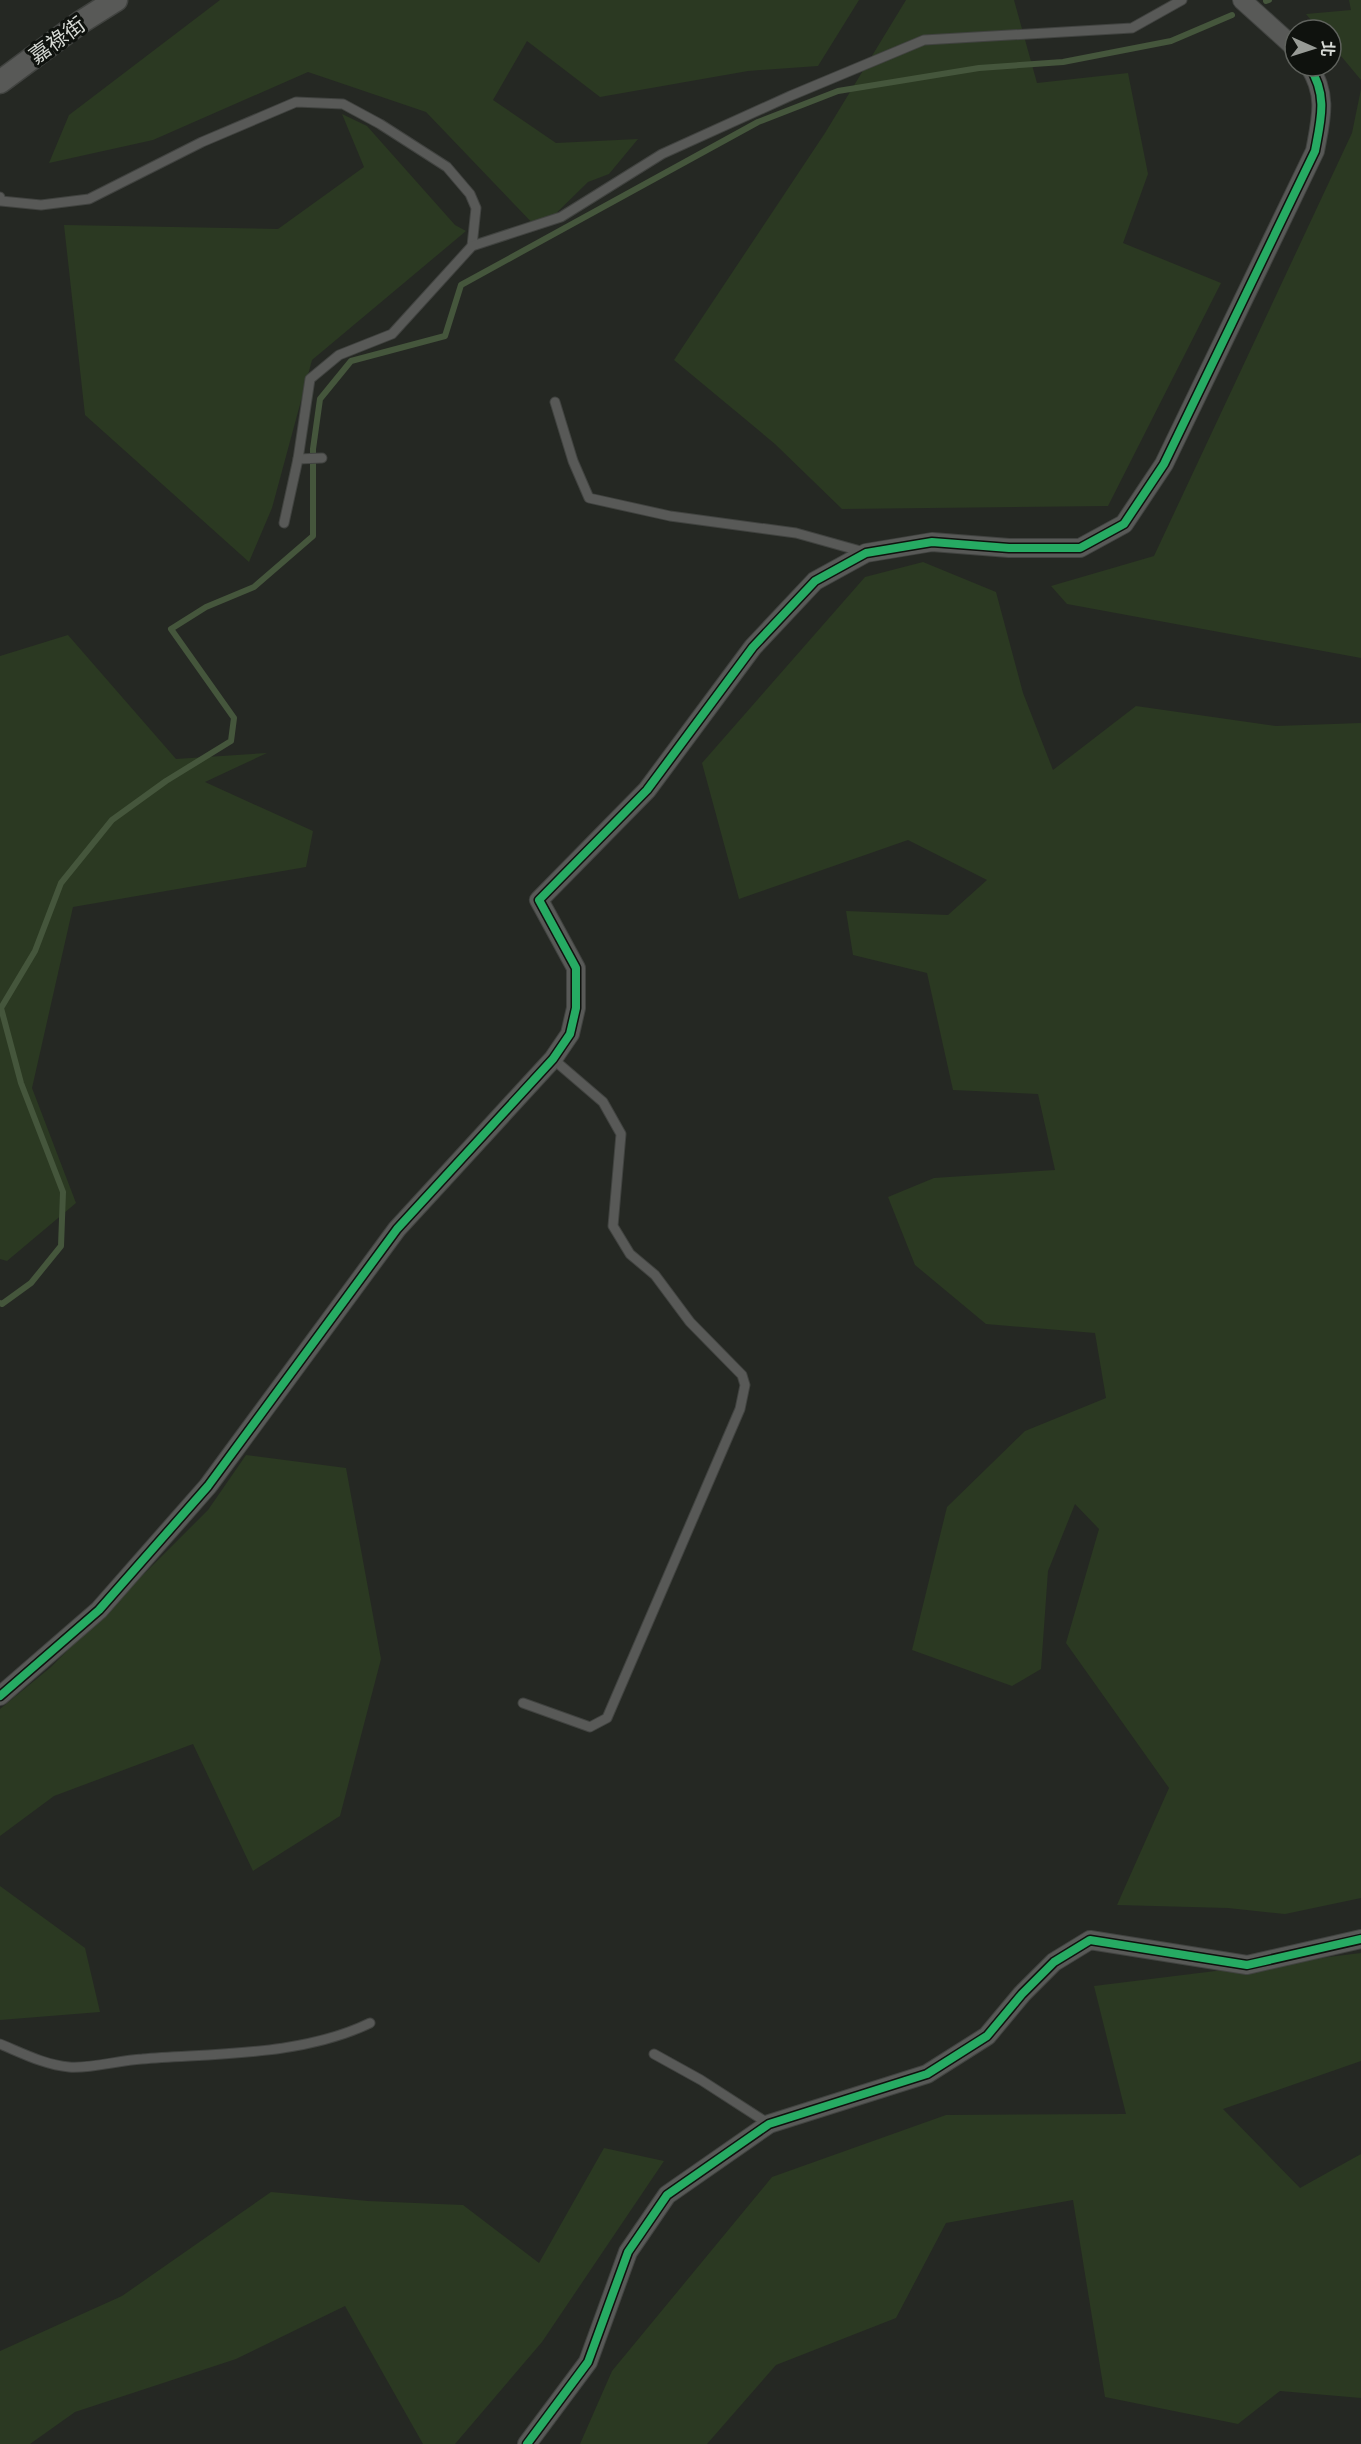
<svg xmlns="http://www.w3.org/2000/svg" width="1361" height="2444" font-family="'Zilla Slab','Noto Sans TC',serif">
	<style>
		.green { fill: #2b3922 }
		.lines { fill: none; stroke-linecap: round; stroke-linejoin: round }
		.stream { stroke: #45563c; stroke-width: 6 }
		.service-casing { stroke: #414340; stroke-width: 11 }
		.minor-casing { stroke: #414340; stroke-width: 20 }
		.tertiary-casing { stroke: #414340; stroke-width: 25 }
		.service { stroke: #585957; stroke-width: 9 }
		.minor { stroke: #585957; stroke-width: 18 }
		.tertiary { stroke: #585957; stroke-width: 22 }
		.cycleway-casing { stroke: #0f120e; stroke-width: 11 }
		.cycleway { stroke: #26ab63; stroke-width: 8 }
		.labels { text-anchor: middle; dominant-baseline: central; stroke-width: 6; stroke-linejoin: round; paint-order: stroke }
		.street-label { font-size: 21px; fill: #d6d9d4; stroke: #0f120e }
	</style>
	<rect width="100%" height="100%" fill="#252823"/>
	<g class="green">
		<path d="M220,0H859L818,66L748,71L600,97L527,41L493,100L556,143L638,139L609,174L588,182L539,230L426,112L308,72L153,140L49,163L69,115Z"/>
		<path d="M906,0H1014L1037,83L1128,73L1148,174L1123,243L1221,283L1108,506L842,509L775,444L674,360L825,133Z"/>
		<path d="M1349,0H1361V80L1331,44V30H1319L1306,14L1351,10Z"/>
		<path d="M1361,89V658L1067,604L1051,586L1154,556L1352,133Z"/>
		<path d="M342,114L367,126L455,225L466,231L312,360L272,508L249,562L85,415L64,225L278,229L364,167Z"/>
		<path d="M923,562L996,592L1023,693L1053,770L1136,706L1276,726L1361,723V1898L1285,1914L1228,1908L1117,1905L1169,1788L1066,1643L1099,1529L1075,1504L1048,1571L1041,1669L1012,1686L912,1650L947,1507L1025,1431L1106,1398L1095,1333L986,1324L915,1265L888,1197L934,1178L1055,1170L1038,1094L953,1090L927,973L853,955L846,911L948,915L987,880L908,840L739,899L702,763L865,577Z"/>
		<path d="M68,635L176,759L267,753L205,782L313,831L306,867L73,907L32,1088L76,1203L7,1261L0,1259V656Z"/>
		<path d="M246,1455L346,1468L381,1659L340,1816L253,1871L193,1744L54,1796L0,1836V1709L51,1667L208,1510Z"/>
		<path d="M0,1886L85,1948L100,2012L0,2020Z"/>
		<path d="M1361,1953V2061L1223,2109L1300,2188L1361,2154V2398L1280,2391L1238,2424L1105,2397L1073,2200L946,2223L896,2318L776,2365L707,2444H580L612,2371L772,2177L946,2115L1126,2114L1094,1986Z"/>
		<path d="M604,2148L664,2161L542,2342L455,2444H423L345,2306L236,2359L75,2412L30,2444H0V2351L122,2296L271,2192L368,2201L463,2205L539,2263Z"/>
	</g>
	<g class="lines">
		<g class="stream">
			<path d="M1266,1L1269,0"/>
			<path d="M0,1303L2,1304L31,1283L61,1246L63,1192L21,1083L1,1008L35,951L61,883L112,820L166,781L231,741L234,718L171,629L206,607L254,587L313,536V449L320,399L351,361L445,336L461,285L758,122L838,91L979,68L1063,62L1171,41L1232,15"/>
		</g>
		<defs>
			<g id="service">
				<path d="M0,197L1,201L41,205L89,199L202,142L296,102L343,104L380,124L447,167L470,194L476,208L472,246"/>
				<path d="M555,402L573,461L589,498L670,516L796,533L864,552"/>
				<path d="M298,459L322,458"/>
				<path d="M284,523L298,459L310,379L339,355L392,334L472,246L561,217L662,154L790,96L924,40L1132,28L1182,0"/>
				<path d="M523,1703L590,1727L607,1718L740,1409L745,1385L742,1375L690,1322L655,1275L630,1254L613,1226L621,1134L603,1102L553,1059"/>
				<path d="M0,2044C22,2053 45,2065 69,2067C91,2069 119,2060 142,2059C216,2053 302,2056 370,2023"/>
				<path d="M654,2054L701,2080L769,2124"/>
			</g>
			<g id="minor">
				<path d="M1242,0L1295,48"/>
				<path d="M0,1696L99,1610L208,1486L397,1229L553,1059L570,1034L576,1008V968L539,900L647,790L753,647L815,581L866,553L932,542L1009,548H1080L1124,524L1164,464L1315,151C1321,119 1328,95 1309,66"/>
				<path d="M527,2444L588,2362L628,2252L667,2195L769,2124L927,2074L987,2036L1022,1994L1054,1962L1090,1940L1247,1965L1361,1939"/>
			</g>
			<path id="tertiary" d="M0,82L81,22L116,0"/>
		</defs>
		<use href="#service" class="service-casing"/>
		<use href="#minor" class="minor-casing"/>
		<use href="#tertiary" class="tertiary-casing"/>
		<use href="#service" class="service"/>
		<use href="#minor" class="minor"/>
		<use href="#tertiary" class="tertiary"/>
		<defs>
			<g id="cycleway">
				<path d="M0,1696L99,1610L208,1486L397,1229L553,1059L570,1034L576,1008V968L539,900L647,790L753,647L815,581L866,553L932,542L1009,548H1080L1124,524L1164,464L1315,151C1321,119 1328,95 1309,66"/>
				<path d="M527,2444L588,2362L628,2252L667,2195L769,2124L927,2074L987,2036L1022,1994L1054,1962L1090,1940L1247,1965L1361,1939"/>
			</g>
		</defs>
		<use href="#cycleway" class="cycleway-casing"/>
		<use href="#cycleway" class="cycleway"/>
	</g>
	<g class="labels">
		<g class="street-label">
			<text transform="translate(57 40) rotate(-36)">嘉祿街</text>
		</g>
	</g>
	<g transform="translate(1313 48) rotate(93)"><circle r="28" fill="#0f120e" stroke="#5f625d" stroke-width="1.5"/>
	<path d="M0-4.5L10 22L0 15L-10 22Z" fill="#989b96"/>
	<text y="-9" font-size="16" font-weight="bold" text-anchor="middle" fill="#d6d9d4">北</text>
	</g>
</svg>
